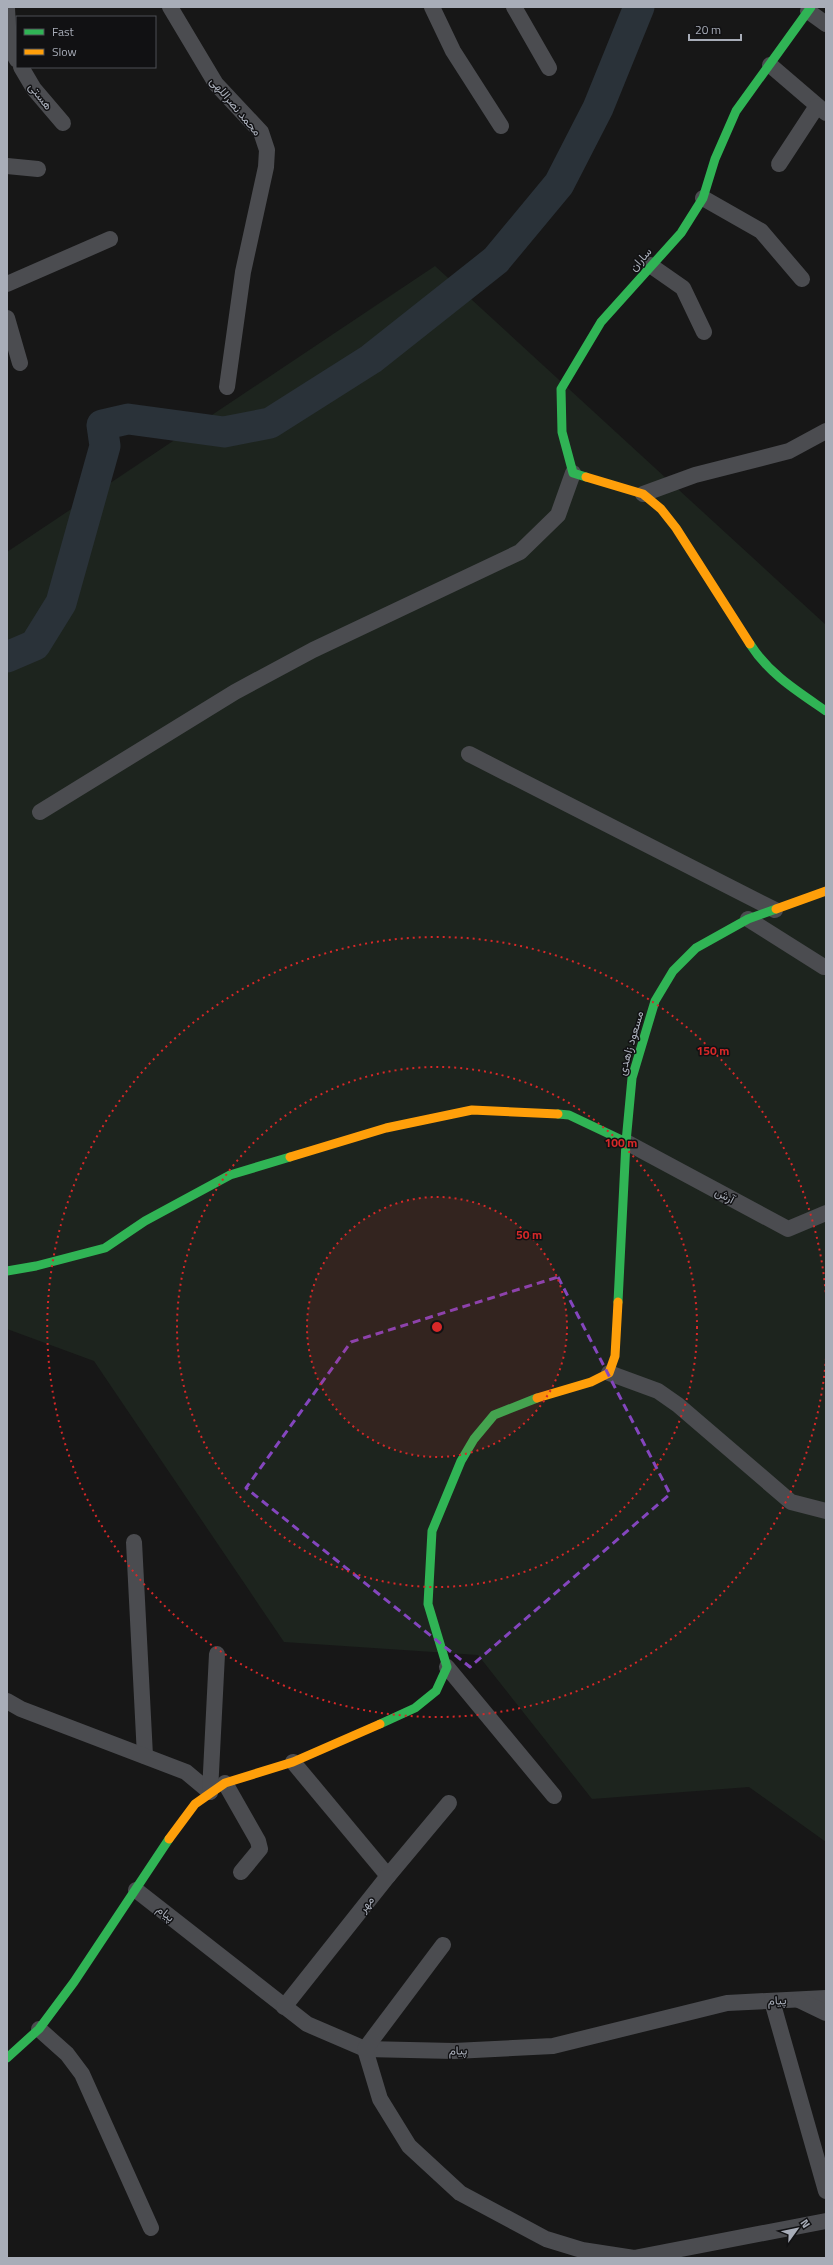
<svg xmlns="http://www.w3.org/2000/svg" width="833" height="2265" font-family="'Titillium Web',Vazirmatn,sans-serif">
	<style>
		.green { fill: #1d241e }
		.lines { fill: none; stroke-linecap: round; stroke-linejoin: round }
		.river { stroke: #2a3239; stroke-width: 31 }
		.street { stroke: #4b4c50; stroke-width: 16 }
		.fast { stroke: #30b455; stroke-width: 9 }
		.slow { stroke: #ff9f0a; stroke-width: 9 }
		.marked { fill: none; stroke: #8446be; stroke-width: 3; stroke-dasharray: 8 5; stroke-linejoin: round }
		.ring { fill: none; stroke: #d62828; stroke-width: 2; stroke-dasharray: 2 4 }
		.labels { text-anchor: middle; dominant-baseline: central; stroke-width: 3; stroke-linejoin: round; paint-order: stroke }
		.street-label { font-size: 12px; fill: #a8adb8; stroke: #111113 }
		.centre { fill: #d62828; stroke: #111113; stroke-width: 2 }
		.ring-label { font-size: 12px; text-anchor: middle; font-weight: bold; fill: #d62828; stroke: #111113; stroke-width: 3; stroke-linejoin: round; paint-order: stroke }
	</style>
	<rect width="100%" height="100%" fill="#171717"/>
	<path class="green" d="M435,266L826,625V1842L749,1787L592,1799L478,1655L284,1642L94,1361L7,1329V552Z"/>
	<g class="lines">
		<path class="river" d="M7,657L35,645L61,603L105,446L102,425L128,419L224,432L270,423L371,359L496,260L559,184L598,108L639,7"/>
		<g class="street">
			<path d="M170,7L216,84L261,132L267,150L266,167L243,272L227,387"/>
			<path d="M432,7L453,51L501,126"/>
			<path d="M514,7L549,68"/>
			<path d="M7,8L9,46L17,60"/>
			<path d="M808,11L826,24"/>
			<path d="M770,65L826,113"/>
			<path d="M21,67L34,89L63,123"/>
			<path d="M779,164L817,106"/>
			<path d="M7,166L38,169"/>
			<path d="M703,198L761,231L802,279"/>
			<path d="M650,265L683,288L704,332"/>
			<path d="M7,284L110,239"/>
			<path d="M7,318L20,363"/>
			<path d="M643,494L695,475L789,451L826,431"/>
			<path d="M469,754L775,910"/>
			<path d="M40,812L235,692L313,650L520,552L558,515L573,473"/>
			<path d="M748,919L824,967"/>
			<path d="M626,1142L788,1229L826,1213"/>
			<path d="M609,1373L658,1391L678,1405L791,1502L826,1511"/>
			<path d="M134,1542L145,1756"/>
			<path d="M447,1667L554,1796"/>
			<path d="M7,1701L21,1709L186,1772L210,1792"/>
			<path d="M293,1762L388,1876"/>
			<path d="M225,1783L258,1841L260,1849L241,1872"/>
			<path d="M210,1792L217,1654"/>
			<path d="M136,1890L307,2024L365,2049L454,2051L553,2046L727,2003L826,1998"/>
			<path d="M443,1945L365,2049L380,2099L409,2146L460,2193L546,2239L582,2250L634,2258L826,2221"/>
			<path d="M799,2000L826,2013"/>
			<path d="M772,2001L826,2191"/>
			<path d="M284,2007L388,1876L449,1803"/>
			<path d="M39,2029L67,2054L82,2074L151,2228"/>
		</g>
		<g class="fast">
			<path d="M586,477L573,473L562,432L561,389L601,322L681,233L703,198L715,159L736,111L811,7"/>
			<path d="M750,644C769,674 797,691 826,711"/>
			<path d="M558,1114L569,1115L626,1142"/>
			<path d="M7,1271L36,1266L105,1248L145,1221L230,1175L290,1157"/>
			<path d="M618,1302L626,1142L632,1078L655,1001L673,971L696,948L748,919L776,909"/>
			<path d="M380,1724L415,1708L436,1691L447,1667L428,1604L432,1531L461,1461L474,1439L494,1415L537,1398"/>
			<path d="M7,2058L39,2029L74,1982L169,1839"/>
		</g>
		<g class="slow">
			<path d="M586,477L643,494L661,509L676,528L750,644"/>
			<path d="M776,909L826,891"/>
			<path d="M290,1157L386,1128L472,1110L558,1114"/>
			<path d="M537,1398L591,1382L609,1373L615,1356L618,1302"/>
			<path d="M169,1839L195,1804L225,1783L293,1762L380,1724"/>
		</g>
	</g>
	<path class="marked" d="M558,1277L670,1494L470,1667L246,1488L351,1342Z"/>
	<circle cx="437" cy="1327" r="130" fill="#d62828" fill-opacity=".12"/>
	<g class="ring">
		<circle cx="437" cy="1327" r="130"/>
		<circle cx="437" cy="1327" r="260"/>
		<path d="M826 1358A390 390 0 1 1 826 1296"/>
	</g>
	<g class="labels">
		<g class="street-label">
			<text transform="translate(41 96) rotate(52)">هستی</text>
			<text transform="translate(236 106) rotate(50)">محمد نصراللهی</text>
			<text transform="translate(640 259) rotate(-48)">ساران</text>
			<text transform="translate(630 1043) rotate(-74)">مسعود زاهدی</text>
			<text transform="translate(725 1195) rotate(28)">آرش</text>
			<text transform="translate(366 1904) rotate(-52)">مهر</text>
			<text transform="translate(166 1913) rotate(38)">پیام</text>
			<text transform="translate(777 2000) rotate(-3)">پیام</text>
			<text transform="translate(458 2050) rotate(-1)">پیام</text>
		</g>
	</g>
	<circle cx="437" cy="1327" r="6" class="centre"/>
	<g class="ring-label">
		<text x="713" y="1055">150 m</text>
		<text x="621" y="1147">100 m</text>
		<text x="529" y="1239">50 m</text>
	</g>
	<rect width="833" height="2265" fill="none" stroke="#a8adb8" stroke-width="16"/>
	<rect x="16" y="16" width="140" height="52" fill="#111113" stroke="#4d4f55"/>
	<rect x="24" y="29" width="20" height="6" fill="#30b455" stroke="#4d4f55"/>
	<text x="52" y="36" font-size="12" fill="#a8adb8">Fast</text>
	<rect x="24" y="49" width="20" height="6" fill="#ff9f0a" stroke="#4d4f55"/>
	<text x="52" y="56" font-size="12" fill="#a8adb8">Slow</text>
	<g transform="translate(797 2229) rotate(57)" stroke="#111113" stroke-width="3" paint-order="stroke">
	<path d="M0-3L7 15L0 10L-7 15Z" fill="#a8adb8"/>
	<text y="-6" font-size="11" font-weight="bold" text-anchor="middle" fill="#a8adb8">N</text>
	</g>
	<path d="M689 34v6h52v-6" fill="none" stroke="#a8adb8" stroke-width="2"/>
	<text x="695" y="34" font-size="12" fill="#a8adb8" stroke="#111113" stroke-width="3" paint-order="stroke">20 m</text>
</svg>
